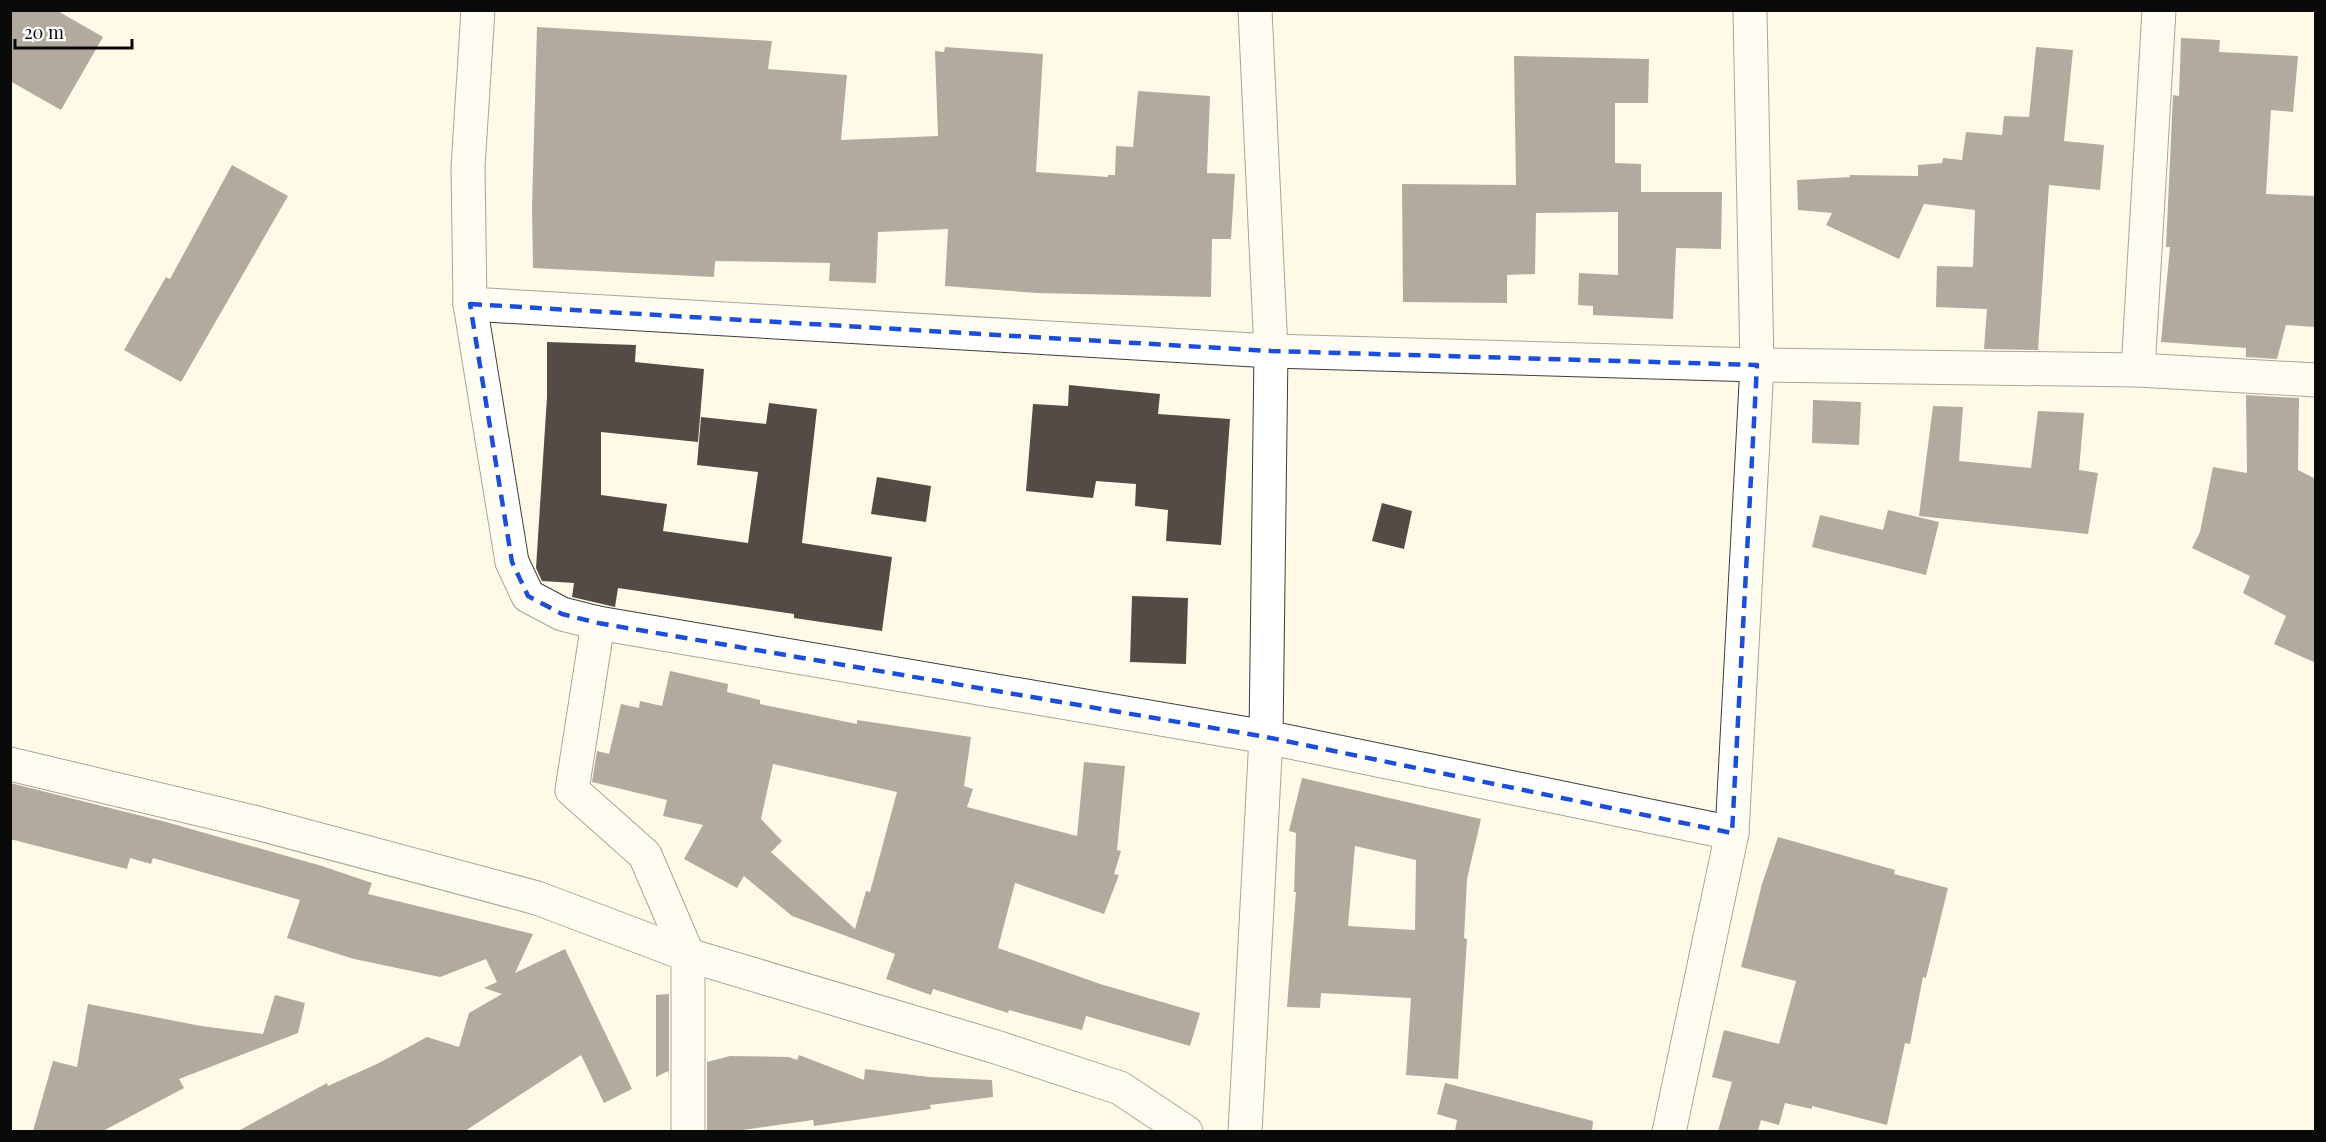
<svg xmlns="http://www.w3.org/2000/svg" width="2326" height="1142" font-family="'Playfair Display',serif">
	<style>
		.building { fill: #544b46; fill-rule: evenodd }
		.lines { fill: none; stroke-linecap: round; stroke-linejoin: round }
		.minor-casing { stroke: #3d3d3d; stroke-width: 35 }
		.minor { stroke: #fff; stroke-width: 33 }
		.marked { fill: none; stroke: #1d4ed8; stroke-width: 4.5; stroke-dasharray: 12 8; stroke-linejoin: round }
	</style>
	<rect width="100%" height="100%" fill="#fffae7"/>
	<g class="building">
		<path d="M10,10H56L103,37L61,110L10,81Z"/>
		<path d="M537,27L772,41L768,69L847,75L841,140L938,136L935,51L944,52L945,47L1043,54L1036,172L1108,177V175H1115L1116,146L1133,147L1138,91L1210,96L1207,173L1235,174L1231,239H1212L1211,297L1037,293L945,286L948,229L878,232L876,283L829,281L830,263L715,261L714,277L533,268L532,207Z"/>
		<path d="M2181,38L2220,40L2219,52L2298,56L2293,112L2271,110L2266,194L2316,196V327L2286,325L2277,359L2246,357V348L2161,342L2170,247H2166L2173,95L2179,96Z"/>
		<path d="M2036,47L2073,50L2064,141L2104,145L2100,190L2049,185L2038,350L1984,349L1987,309L1936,307L1937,266L1973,267L1975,210L1924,204L1899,259L1826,225L1832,213L1798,210L1797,180L1850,177V175L1918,176V165L1942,163L1943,158L1962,160L1966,132L2002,135L2004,116L2029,117Z"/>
		<path d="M1514,56L1649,59L1648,103H1615V163L1641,164V192H1722L1721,249L1676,248L1673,319L1593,315V306L1578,305L1579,273L1618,275V212L1536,213L1535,274L1507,275V303L1403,302L1402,184L1516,185Z"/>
		<path d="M232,165L288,196L181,382L124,350L166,277L170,279Z"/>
		<path d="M547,342L636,345L635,362L704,369L698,442L601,432V495L667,504L663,531L748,543L758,472L697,465L701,417L766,424L769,403L817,409L802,543L892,557L882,631L794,618V614L618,588L615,607L572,597L574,583L542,581L536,568L547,397Z"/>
		<path d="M1069,385L1160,394L1158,414L1230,419L1221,545L1166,541L1168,510L1135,506L1136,484L1096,481L1093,498L1026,491L1033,404L1068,406Z"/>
		<path d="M2246,395L2299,398L2298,470L2316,479V663L2274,644L2286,616L2243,593L2250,576L2192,548L2200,532L2213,467L2247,473Z"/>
		<path d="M1813,400L1861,402L1859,445L1812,443Z"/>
		<path d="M1933,406L1963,407L1959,461L2031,468L2038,411L2084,413L2079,470L2098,473L2088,534L1919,516Z"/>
		<path d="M877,477L931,486L926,522L871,514Z"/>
		<path d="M1382,503L1412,511L1404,549L1372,541Z"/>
		<path d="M1888,510L1939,522L1926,575L1812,547L1820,515L1883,530Z"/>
		<path d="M1132,596L1188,598L1186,664L1130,662Z"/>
		<path d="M670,671L728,684L727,692L760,700V704L857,724V720L971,737L964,786L973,789L967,807L1077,836L1084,762L1125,766L1117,850L1121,851L1114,874L1119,875L1104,914L1015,883L998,948L1100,984L1200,1013L1190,1046L1086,1016L1082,1030L1009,1010L1008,1013L933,989L931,995L886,979L895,954L792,916L744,876L737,888L684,859L703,825L663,816L667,800L592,782L597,751L609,754L621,704L639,708L640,701L662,706ZM773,764L897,792L870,892L866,891L855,929L771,852L782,841L761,819Z"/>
		<path d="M1302,778L1481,819L1467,879L1464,938L1467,939L1458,1079L1406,1075L1411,998L1321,993L1320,1008L1287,1007L1296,892H1294L1296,833L1289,831ZM1355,846L1416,860L1415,930L1348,926Z"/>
		<path d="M10,783L166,822L322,866L372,883L368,894L533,934L515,973L565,949L632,1089L604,1103L581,1055L465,1131H238L327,1083L328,1086L379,1063L427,1037L459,1047L469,1013L502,994L484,988L497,982L486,959L440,977L354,959L287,938L300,900L153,858L151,864L130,858L127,869L10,839Z"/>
		<path d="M1778,837L1895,870L1894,874L1948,888L1926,978L1923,977L1910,1044L1905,1043L1887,1125L1812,1106V1109L1785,1103L1779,1125L1761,1120L1758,1131H1718L1732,1082L1712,1077L1724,1030L1779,1044L1796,981L1741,967L1762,884Z"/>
		<path d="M669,994V1075L668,1071L656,1077V995Z"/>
		<path d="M275,995L305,1003L298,1033L179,1079L184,1088L103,1131H33L53,1061L77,1067L88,1004L201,1026L263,1034Z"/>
		<path d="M799,1055L864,1080L865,1069L929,1077L992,1080L993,1097L930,1105L931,1109L814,1126L813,1120L735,1131H707V1062L730,1056L789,1057L797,1060Z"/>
		<path d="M1445,1083L1593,1121L1592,1131H1455L1457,1120L1437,1114Z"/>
	</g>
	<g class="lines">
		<defs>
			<g id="minor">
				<path d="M478,10L468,167L470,304L1271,351L1757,365L2138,370L2316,380"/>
				<path d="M470,304L512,562L528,596L562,614L598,623L1266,737L1732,833L1669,1132"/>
				<path d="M2138,370L2159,10"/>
				<path d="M598,623L572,790L645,855L688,955L996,1047L1120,1088L1186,1132"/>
				<path d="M10,764L253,822L537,898L688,955V1132"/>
				<path d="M1732,833L1757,365L1750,10"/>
				<path d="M1245,1132L1266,737L1271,351L1255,10"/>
			</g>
		</defs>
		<use href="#minor" class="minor-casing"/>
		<use href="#minor" class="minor"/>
	</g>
	<path d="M0 0H2326V1142H0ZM470,304L1271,351L1757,365L1732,833L1266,737L598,623L562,614L528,596L512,562Z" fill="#fffae7" fill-opacity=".55" fill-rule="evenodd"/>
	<path class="marked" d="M470,304L1271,351L1757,365L1732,833L1266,737L598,623L562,614L528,596L512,562Z"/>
	<rect width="2326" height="1142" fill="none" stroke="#0a0a0a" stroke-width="24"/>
	<path d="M15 39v9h117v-9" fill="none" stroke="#0a0a0a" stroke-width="3"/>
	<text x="24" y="39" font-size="18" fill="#0a0a0a" stroke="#ffffff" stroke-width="4.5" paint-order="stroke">20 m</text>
</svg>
